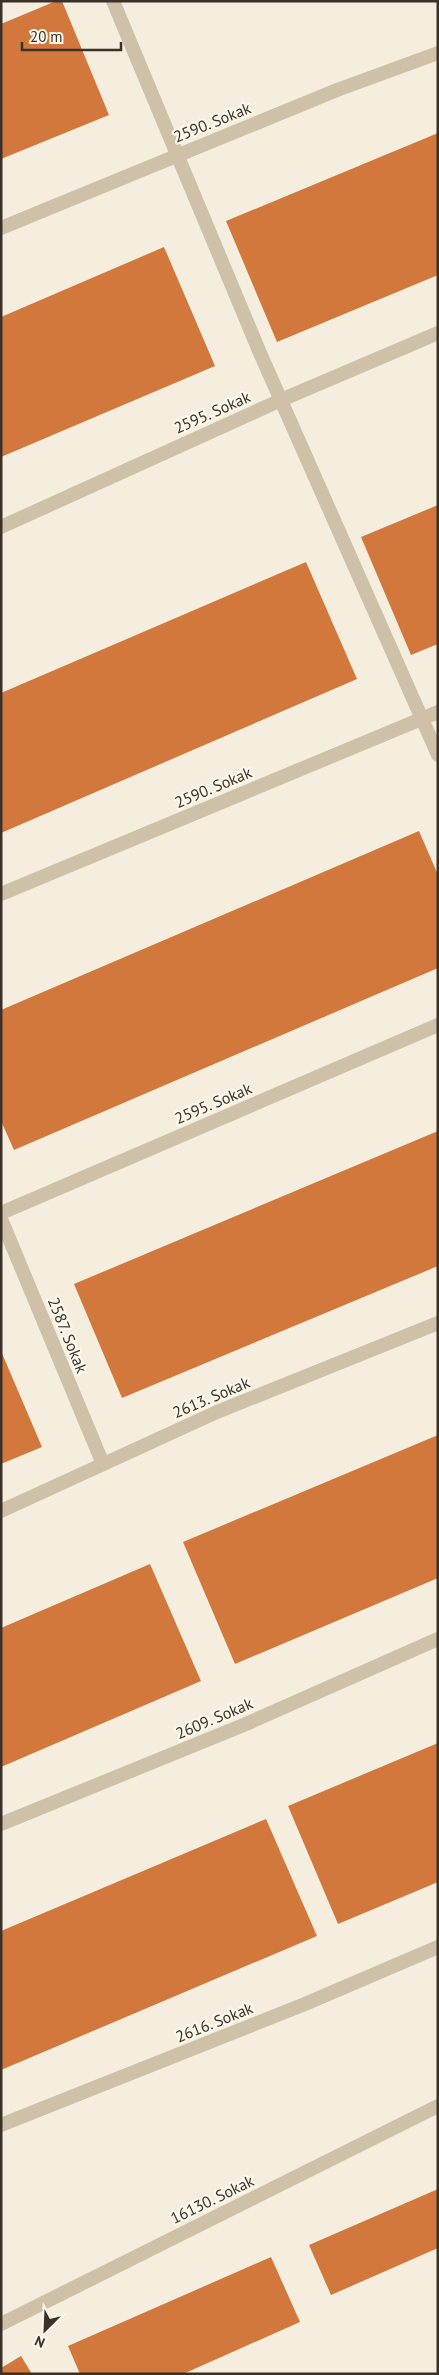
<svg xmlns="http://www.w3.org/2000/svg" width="439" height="2375" font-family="'PT Sans',sans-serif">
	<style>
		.building { fill: #d3783d }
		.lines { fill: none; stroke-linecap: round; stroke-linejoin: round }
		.minor { stroke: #cfc0a8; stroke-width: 14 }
		.labels { text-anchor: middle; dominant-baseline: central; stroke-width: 4.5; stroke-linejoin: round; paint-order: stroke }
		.street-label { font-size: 16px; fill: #3b3129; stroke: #fcf7eb }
	</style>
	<rect width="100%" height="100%" fill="#f5eede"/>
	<g class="building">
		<path d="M56,1H62L109,115L1,159V24Z"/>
		<path d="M438,133V275L277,342L226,221Z"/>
		<path d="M164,247L215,366L1,457V317Z"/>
		<path d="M438,505V644L411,655L361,537Z"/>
		<path d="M306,562L357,679L1,833V693Z"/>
		<path d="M419,831L438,875V968L14,1150L1,1121V1010Z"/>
		<path d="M438,1131V1266L122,1398L74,1284Z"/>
		<path d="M1,1351L42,1447L1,1464Z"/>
		<path d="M438,1435V1578L235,1664L183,1542Z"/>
		<path d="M150,1564L201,1681L1,1767V1628Z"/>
		<path d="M438,1743V1882L338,1924L288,1806Z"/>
		<path d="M266,1819L317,1936L1,2070V1931Z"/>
		<path d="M438,2189V2248L331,2295L309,2245Z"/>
		<path d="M271,2257L300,2322L183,2374H80L68,2346Z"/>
		<path d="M21,2356L32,2374H1V2368Z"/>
	</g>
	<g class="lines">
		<g class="minor">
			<path d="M113,1L260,353L438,755"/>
			<path d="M1,228L337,90L438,53"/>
			<path d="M1,527L281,400L438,333"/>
			<path d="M1,894L438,712"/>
			<path d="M1,1213L438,1025"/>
			<path d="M1,1219L103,1464"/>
			<path d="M1,1511L217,1412L438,1323"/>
			<path d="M1,1824L246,1724L438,1639"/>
			<path d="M1,2125L305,2004L438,1947"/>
			<path d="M1,2324L438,2106"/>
		</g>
	</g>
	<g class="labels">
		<g class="street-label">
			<text transform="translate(212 122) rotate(-22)">2590. Sokak</text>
			<text transform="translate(212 412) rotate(-24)">2595. Sokak</text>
			<text transform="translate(213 787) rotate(-23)">2590. Sokak</text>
			<text transform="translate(213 1103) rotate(-23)">2595. Sokak</text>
			<text transform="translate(68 1335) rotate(68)">2587. Sokak</text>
			<text transform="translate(211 1397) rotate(-23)">2613. Sokak</text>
			<text transform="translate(214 1718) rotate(-23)">2609. Sokak</text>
			<text transform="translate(214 2022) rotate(-22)">2616. Sokak</text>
			<text transform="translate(212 2199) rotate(-26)">16130. Sokak</text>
		</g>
	</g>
	<rect width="439" height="2375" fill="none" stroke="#3b3129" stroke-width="5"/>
	<g transform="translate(45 2330) rotate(204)" stroke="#fcf7eb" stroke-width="4" paint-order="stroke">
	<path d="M0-4L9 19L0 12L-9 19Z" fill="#3b3129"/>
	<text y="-8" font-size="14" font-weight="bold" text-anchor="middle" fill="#3b3129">N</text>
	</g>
	<path d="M22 42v8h99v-8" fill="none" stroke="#3b3129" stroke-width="2.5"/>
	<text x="30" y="42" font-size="15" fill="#3b3129" stroke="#fcf7eb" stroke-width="4" paint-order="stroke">20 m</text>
</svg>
